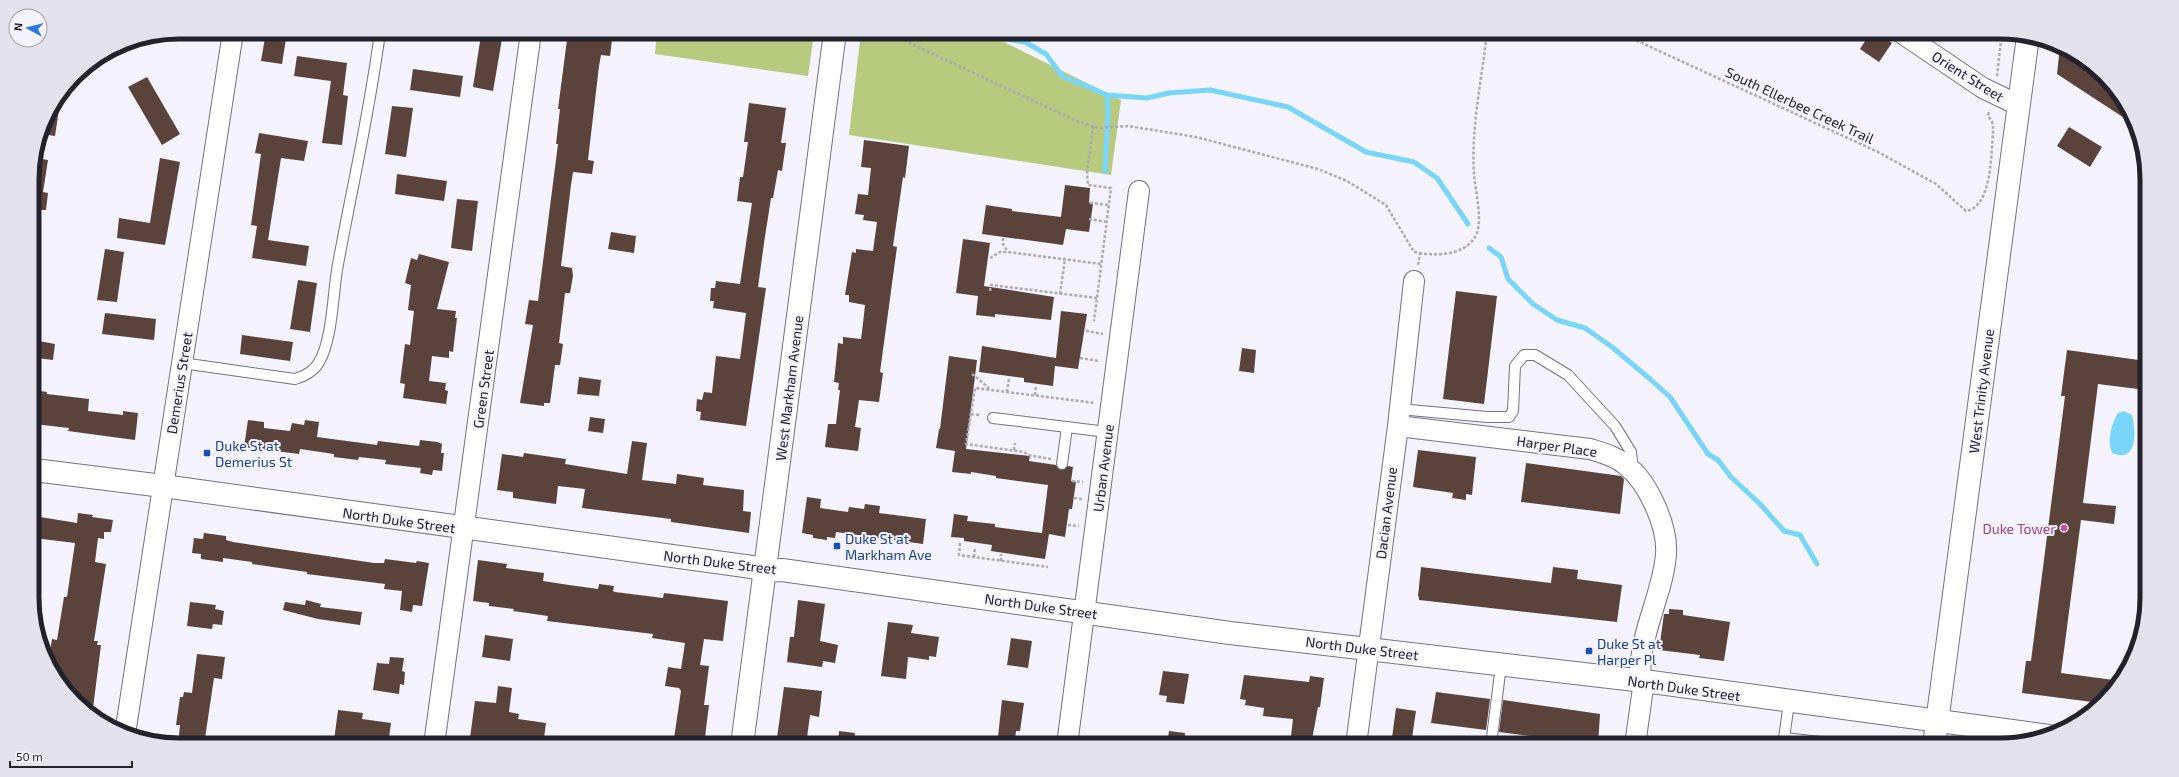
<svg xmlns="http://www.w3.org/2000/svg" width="2179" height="777" font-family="'Exo 2',sans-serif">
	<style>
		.forest { fill: #b7ca7e }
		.water { fill: #78d6fa }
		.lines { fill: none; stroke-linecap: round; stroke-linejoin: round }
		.stream { stroke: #78d6fa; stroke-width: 5 }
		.building { fill: #5a433a }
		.lane-casing { stroke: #757188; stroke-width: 12 }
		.street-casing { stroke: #757188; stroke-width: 22 }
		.secondary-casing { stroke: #757188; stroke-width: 24 }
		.path { stroke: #acabb5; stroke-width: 2.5; stroke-dasharray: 3 2; stroke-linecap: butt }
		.lane { stroke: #fff; stroke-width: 10 }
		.street { stroke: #fff; stroke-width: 20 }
		.secondary { stroke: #fff; stroke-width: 22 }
		.transit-dot { fill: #1a4fb4; stroke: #f4f3fe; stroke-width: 1.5 }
		.hotel-dot { fill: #d1479c; stroke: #f4f3fe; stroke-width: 1.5 }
		.labels { text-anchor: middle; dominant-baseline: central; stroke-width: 4; stroke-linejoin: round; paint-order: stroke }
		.street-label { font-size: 14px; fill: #23212b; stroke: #f4f3fe }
		.transit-label { font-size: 14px; fill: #164399; stroke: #f4f3fe; text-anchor: start }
		.hotel-label { font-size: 14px; fill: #b23c85; stroke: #f4f3fe; text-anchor: end }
		.rim { fill: none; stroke: #23212b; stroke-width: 5 }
	</style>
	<rect width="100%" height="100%" fill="#f4f3fe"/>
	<g class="forest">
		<path d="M657,32H814L808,76L655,54Z"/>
		<path d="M861,32H984L1121,100L1111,175L849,135Z"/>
	</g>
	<path class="water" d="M2124,411L2132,415C2136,431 2138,464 2112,453C2107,441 2111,424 2118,413Z"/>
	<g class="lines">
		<g class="stream">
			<path d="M973,32L977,35L1025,42L1046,54L1062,76L1107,95L1147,98L1169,93L1210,90L1288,107L1366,152L1414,162L1437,178L1468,224"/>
			<path d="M1105,171L1108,111L1107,95"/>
			<path d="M1489,248L1501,257L1508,279L1533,304L1557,320L1585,328L1612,347L1650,379L1670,397L1708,454L1718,460L1731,477L1760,504L1784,531L1800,535L1817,564"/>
		</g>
	</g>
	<g class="building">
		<path d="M266,32H287L282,64L261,61Z"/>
		<path d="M568,32H613L610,56L601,55L599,66L588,160L594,161L592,174L573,172L571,185L561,266L572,268L573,276L570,293H565L559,343L563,344L560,365H555L550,403H544V406L520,403L533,325L525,324L529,300L538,301L558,144H556L560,109H558Z"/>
		<path d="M1871,32H1876L1892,43L1879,62L1860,49Z"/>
		<path d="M481,35L502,39L493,91L473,87Z"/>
		<path d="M2060,46L2082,57L2111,82L2132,114L2135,125L2057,74Z"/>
		<path d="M297,56L347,63L343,95L348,96L342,145L322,143L331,81L294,76Z"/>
		<path d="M413,69L463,76L460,97L410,90Z"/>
		<path d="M147,77L180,134L162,145L128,87Z"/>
		<path d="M61,96L55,136L42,134L47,114Z"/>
		<path d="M749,103L786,108L781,143H786L782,171L778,170L773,198H771L764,243L758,287L766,288L746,426L700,420L701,412L696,411L697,399L702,400L704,392L712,393L716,356L740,359L746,313L713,308L714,301H710L711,288H715L716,281L740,284L752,203L737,201L740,177H743L748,142H744Z"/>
		<path d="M392,106L413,108L406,157L385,154Z"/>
		<path d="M2069,127L2102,147L2090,167L2057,146Z"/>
		<path d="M259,133L308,141L304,161L281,158L268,240L309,246L306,266L252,258L257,226L251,225L261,154L255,153Z"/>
		<path d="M864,140L909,146L905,178L903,177L893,246L897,247L880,372L883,373L879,402L859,400L855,427L861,428L858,451L825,447L828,424H836L840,390H838L839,383L834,382L838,343L843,344V337L861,339L862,332L865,305L849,302V295H845L852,252L856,253V249L873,251L877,222L863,220L864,215L855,214L858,194L868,195L871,168L861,167Z"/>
		<path d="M35,158L48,160L43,192L48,193L46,210H33L32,169Z"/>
		<path d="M160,158L180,162L165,245L117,238L119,218L150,223Z"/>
		<path d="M397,174L447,181L444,201L395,194Z"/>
		<path d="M1065,185L1090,188L1089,203L1093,204L1089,232L1066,229L1063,245L982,234L986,205L1012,209V211L1061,217Z"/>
		<path d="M457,199L478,201L472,251L451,248Z"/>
		<path d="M611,232L636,236L634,253L608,249Z"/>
		<path d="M963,239L990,243L984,286L1054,297L1051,320L995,314V317L976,315L978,296L956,293Z"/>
		<path d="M105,249L124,252L117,302L97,300Z"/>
		<path d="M419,254L449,262L437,309L456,311L455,318H457L453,352L449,351V358L432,356L429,381L446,383L445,390L448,391L446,404L403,398L405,384L400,383L405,344L410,345L414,311L408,310L411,285L405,283L411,258L417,260Z"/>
		<path d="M298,280L317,283L310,332L290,329Z"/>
		<path d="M1456,291L1497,296L1484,404L1443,399Z"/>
		<path d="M1061,311L1087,314L1078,369L1055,366L1053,386L1024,382V378L979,372L982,346L1056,358Z"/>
		<path d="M105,313L156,319L154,340L102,334Z"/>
		<path d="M242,335L293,342L290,361L240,354Z"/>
		<path d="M39,341L55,344L53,360L37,358Z"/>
		<path d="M1242,348L1256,350L1254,373L1239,371Z"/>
		<path d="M2067,350L2146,361V390L2098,384L2083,503L2116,506L2114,524L2081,520L2061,673L2121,681L2100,703L2022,693L2026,661H2031L2065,396H2061Z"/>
		<path d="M949,356L977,360L966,449L1030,456L1029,461L1056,465L1061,470L1068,466L1073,467L1071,481L1076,482L1072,509H1069L1065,537L1049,534L1045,559L991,551L992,545L964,541V538L951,537L954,514L968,516L967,521L995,524V527L1042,533L1048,485L996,478V476L971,472V474L952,472L955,451L936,448L939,429H940Z"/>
		<path d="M579,377L601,380L599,396L577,394Z"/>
		<path d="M34,390L47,392V394L89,399L88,411L123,415V411L138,413L135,440L68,431L69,428L34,424Z"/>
		<path d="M590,417L605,419L603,433L588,431Z"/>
		<path d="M248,420L264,422V428L290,431L292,423L304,425L305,420L319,422L317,437L377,445L378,441L419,446L420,440L437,442L442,444L441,453H444L442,471L433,470L432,475L420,473L421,468L385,464L386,460L359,457L358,460L334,457V454L300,449L299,454L244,447Z"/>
		<path d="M632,441L647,443L642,480L676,484L677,474L704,478L703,485L744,490L743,511L751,512L749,533L671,522V519L582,508L585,489L558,486L556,504L513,498V492L497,490L502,454L523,457L524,453L566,459L565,464L627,474Z"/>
		<path d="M1418,450L1476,457L1472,495L1466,494V500L1452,498L1453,493L1413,487Z"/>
		<path d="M1526,463L1621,476L1624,479L1620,514L1521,502Z"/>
		<path d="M807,497L821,499L820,508L848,512L849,507L864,509L865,504L880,506L879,513L926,519L923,544L836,532L835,538L827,537V540L813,538V535L802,533Z"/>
		<path d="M78,513L93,515L92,517L113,520L111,532H104V539L98,538L95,562L106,564L94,641H98L97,645H101L92,716L69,695L48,665L52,639L57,640L64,597H67L75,543L34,538V516L77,523Z"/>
		<path d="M204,533L226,536V540L233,542L374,563H384L385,559L416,563L417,561L429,563L422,606L413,605L412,612L400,610L402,591L384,589L385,584L307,574V572L252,564V562L223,558V562L201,559V554L192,553L194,538L203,539Z"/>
		<path d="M478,560L507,564L506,568L544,573L543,581L569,585L598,589L599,584L614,586L613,591L615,592L663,598L664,593L728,601L723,641L704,639L700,665L709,666L704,705H709L704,745H673L681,691L679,688L665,686L668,667L681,669L685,643L652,638L653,634L547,621L548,616L513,611L514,609L489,606V603L473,601Z"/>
		<path d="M1421,567L1551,583L1553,567L1578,570L1577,579L1622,585L1617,622L1419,600V597L1418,596Z"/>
		<path d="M306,600L321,604L320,607L362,612L360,625L318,619L283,610L285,602L305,605Z"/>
		<path d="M798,600L825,604L820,641L838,645L835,663L823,661L822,667L787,662L790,637H794Z"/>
		<path d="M190,602L216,605L215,609L224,611L222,625L213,624L212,629L187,626Z"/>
		<path d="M1669,609L1683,610V615L1730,622L1724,661L1699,658L1700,655L1659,650L1664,614H1669Z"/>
		<path d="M888,622L913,625L911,633L939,637L936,657L929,656V660L908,657L906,679L881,676Z"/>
		<path d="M485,635L513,639L510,661L482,657Z"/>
		<path d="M1011,638L1032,641L1028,668L1007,665Z"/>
		<path d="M197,654L225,657L222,679L214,678L204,745H178L180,725H176L180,697H183L184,692L192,693Z"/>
		<path d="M390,657L404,658L402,671L405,672L404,685L400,684L399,694L373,690L377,663L389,664Z"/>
		<path d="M1163,671L1189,674L1184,704L1166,702L1167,696L1159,695Z"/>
		<path d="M1244,675L1309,682L1310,676L1324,678L1320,707H1318L1311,745H1290L1293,719L1263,716L1264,708L1245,705L1246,700L1240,699Z"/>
		<path d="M498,686L512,688L509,712L519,714L518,719L546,723L543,745H469L475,701L496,703Z"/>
		<path d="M784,687L822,691L819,717L810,715L806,745H776Z"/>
		<path d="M1436,692L1490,699L1486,730L1431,723Z"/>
		<path d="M1002,700L1024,703L1020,731H1016L1015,739L998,737Z"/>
		<path d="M1503,700L1600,714L1598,745L1499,732Z"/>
		<path d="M1396,708L1416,711L1411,745H1391Z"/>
		<path d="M338,710L363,713L362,719L391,723L388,745H361L334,741Z"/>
		<path d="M839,731L855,733L853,745H838Z"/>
		<path d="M1169,731L1185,733L1184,745H1167Z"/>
	</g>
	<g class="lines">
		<defs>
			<g id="lane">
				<path d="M182,363L295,379C304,377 315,370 319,362C332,341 333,295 337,270C351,191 370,112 380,32"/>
				<path d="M1399,409L1487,417H1509L1513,411L1515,366L1524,355H1535L1568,375L1615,426L1631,452L1633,470"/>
				<path d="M993,418L1107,432"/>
				<path d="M1062,464L1067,427"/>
				<path d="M1784,738L1848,745"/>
				<path d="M1491,745L1501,665"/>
				<path d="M1783,745L1789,703"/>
			</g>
			<g id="street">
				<path d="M1900,32L1983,88L2018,105"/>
				<path d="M1398,426L1590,449C1603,453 1615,456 1626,465C1648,482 1668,526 1666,554C1664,583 1650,613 1644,642C1641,655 1640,668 1640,681"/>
				<path d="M125,734L233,32"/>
				<path d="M434,745L531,32"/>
				<path d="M1067,745L1139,191"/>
				<path d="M1356,745L1398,426L1414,281"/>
				<path d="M1635,745L1644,681"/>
			</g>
			<g id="secondary">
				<path d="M34,470L163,486L752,567L765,571L782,570L1230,633L1644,681L2049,736"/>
				<path d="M742,745L835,32"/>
				<path d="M1934,745L2028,36"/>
			</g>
		</defs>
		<use href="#lane" class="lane-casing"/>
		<use href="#street" class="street-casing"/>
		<use href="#secondary" class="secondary-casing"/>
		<g class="path">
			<path d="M886,32L1079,122L1099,128L1128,126L1196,137L1318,169L1347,181L1386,205L1414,252C1433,256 1463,257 1475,237C1484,223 1475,190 1474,174C1471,129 1481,84 1486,40L1490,32"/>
			<path d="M1618,32L1878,152L1936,184L1966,211C1992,207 1991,154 1993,133V124L1988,115L1990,110"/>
			<path d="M1997,76L2002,32"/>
			<path d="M1093,126L1087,173L1088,185L1111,188L1094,321"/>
			<path d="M1090,203L1109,205"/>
			<path d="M1089,219L1107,222"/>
			<path d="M1003,238V244L1008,252"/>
			<path d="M990,258L1000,252H1008L1101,264"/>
			<path d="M1418,265L1420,253"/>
			<path d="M990,291L991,285L1097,298"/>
			<path d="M1060,294L1065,259"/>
			<path d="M1086,331L1103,334"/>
			<path d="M1080,358L1099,361"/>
			<path d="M972,374L988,387V389"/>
			<path d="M1007,392L1009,378"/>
			<path d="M1035,395L1036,386"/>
			<path d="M971,414L979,415"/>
			<path d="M1014,450L1015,443"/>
			<path d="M1051,459L1028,455L1024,452L966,444L975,388L1095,403"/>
			<path d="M1072,481L1083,482"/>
			<path d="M1074,498L1082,499"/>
			<path d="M1068,525L1079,526"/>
			<path d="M960,543L959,555L1048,567"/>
			<path d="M974,557L975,547"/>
			<path d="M1001,561V554"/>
		</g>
		<use href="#lane" class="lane"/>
		<use href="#street" class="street"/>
		<use href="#secondary" class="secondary"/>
	</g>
	<g class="transit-dot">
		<rect x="203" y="449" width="8" height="8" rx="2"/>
		<rect x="833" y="542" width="8" height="8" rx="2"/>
		<rect x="1585" y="647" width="8" height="8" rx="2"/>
	</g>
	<circle class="hotel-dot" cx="2064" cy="528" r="4"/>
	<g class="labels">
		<g class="street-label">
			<text transform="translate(1968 76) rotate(32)">Orient Street</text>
			<text transform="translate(1800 105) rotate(25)">South Ellerbee Creek Trail</text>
			<text transform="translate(179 383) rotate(-81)">Demerius Street</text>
			<text transform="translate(789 388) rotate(-83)">West Markham Avenue</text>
			<text transform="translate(483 389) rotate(-82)">Green Street</text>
			<text transform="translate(1981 391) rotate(-83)">West Trinity Avenue</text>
			<text transform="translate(1557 446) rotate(8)">Harper Place</text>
			<text transform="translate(1103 468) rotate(-83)">Urban Avenue</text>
			<text transform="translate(1386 513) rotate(-83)">Dacian Avenue</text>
			<text transform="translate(399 520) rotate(8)">North Duke Street</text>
			<text transform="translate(720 562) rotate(7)">North Duke Street</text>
			<text transform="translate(1041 606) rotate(8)">North Duke Street</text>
			<text transform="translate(1362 648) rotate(7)">North Duke Street</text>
			<text transform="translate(1684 688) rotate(8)">North Duke Street</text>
		</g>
		<g class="transit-label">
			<text x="215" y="445">Duke St at<tspan x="215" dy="16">Demerius St</tspan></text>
			<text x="845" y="538">Duke St at<tspan x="845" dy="16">Markham Ave</tspan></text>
			<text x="1597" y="643">Duke St at<tspan x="1597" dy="16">Harper Pl</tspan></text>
		</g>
		<g class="hotel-label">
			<text x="2056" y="528">Duke Tower</text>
		</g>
	</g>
	<path d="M0 0H2179V777H0ZM179 39H2000A140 140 0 0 1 2140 179V598A140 140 0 0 1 2000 738H179A140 140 0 0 1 39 598V179A140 140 0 0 1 179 39Z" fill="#e3e2ed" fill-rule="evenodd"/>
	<path class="rim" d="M179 39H2000A140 140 0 0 1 2140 179V598A140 140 0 0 1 2000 738H179A140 140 0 0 1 39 598V179A140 140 0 0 1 179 39Z"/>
	<g transform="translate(28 28) rotate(277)"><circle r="19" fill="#f4f3fe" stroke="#a09faa"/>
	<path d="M0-3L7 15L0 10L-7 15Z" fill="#2b78e4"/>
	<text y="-6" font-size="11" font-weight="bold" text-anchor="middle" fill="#23212b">N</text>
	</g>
	<path d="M10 761v6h122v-6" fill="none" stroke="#23212b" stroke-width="2"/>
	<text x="16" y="761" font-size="12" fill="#23212b" stroke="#f4f3fe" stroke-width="3" paint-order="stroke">50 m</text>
</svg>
